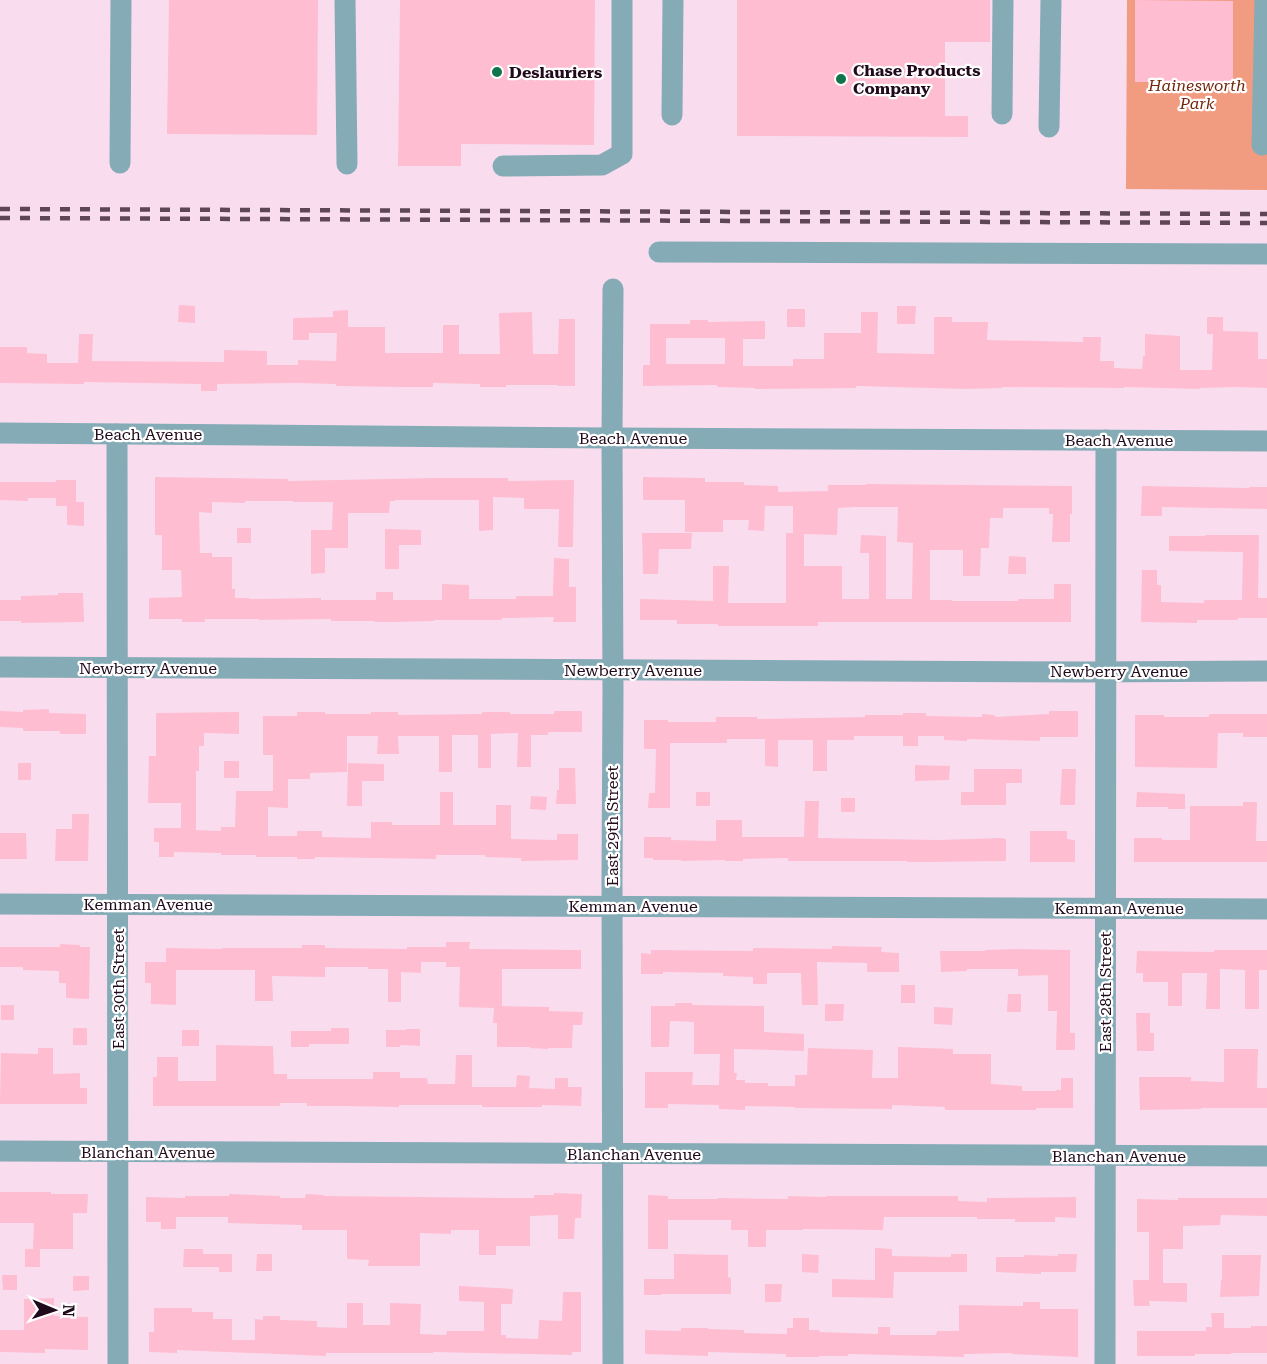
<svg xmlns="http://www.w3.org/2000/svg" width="1267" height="1364" font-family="'Roboto Serif',serif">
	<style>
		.green { fill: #f19c80 }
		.building { fill: #febdd1; fill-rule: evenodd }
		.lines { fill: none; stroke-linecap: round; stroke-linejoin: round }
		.minor { stroke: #85abb7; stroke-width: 21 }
		.rail { stroke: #5e4657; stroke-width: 4.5; stroke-dasharray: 10 10; stroke-linecap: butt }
		.poi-dot { fill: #12744a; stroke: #fff; stroke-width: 2 }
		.labels { text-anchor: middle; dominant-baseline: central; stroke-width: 4.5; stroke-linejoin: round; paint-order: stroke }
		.poi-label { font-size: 16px; font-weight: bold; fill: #210a1b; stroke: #fff; text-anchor: start }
		.park-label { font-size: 16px; font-style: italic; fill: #71270c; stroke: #fff }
		.street-label { font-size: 16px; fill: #210a1b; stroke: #fff }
	</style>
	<rect width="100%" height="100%" fill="#f9ddef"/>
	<path class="green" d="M1127,0H1267V190L1126,189Z"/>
	<g class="building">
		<path d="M169,0H318L317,135L167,134Z"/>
		<path d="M400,0H595L594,145L461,144V166H398Z"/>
		<path d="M737,0H990V42H945V116H968V137L737,136Z"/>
		<path d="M1135,0L1233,1V82H1135Z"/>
		<path d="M179,305L195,306V323L178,322Z"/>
		<path d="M897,306H916L915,324H897Z"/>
		<rect x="787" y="309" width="18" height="18"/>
		<path d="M348,310V327H385V353H443V325H459V354H500L499,313L532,312L533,354H558L559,319H575V386H558V385H506V387H480V384L433,383V387H398L336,386V384L298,383L217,384V391H201V384L84,382V384L0,383V347H27V353L47,354V363H78L79,334H93L92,361L224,362V350L267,351V365H298V360L336,361L337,333H309V340H293V318L333,317V311Z"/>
		<path d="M861,312H878L877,353L934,354V317H952V322H988L987,340L1083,342V337H1101L1100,361H1114V368L1142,369L1143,356H1145V334L1180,336V370H1212L1213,334H1207V317H1223V331L1258,332V359H1267V388L1236,387L1200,388V389L1124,387V388L1002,387V388L965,389L856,386V388L755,389V388L717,387V385L643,386V365H650V324H690V320H708V322L765,321V339H743V366H793V359H824V333H861ZM666,338H725V364H666Z"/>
		<path d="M155,477L288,479V481L436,478H508V481L574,480L573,547H558L559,509H524V498L493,497V530L479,531V500H395V501H390L389,513H348V548H325V573L311,574V530H332L333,502H293V501H245V503L212,502V513L199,512L200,553H212V557H232V589H235V598H249V599L321,598V600H376V592H393V600H442V584L469,585V599H516V596H553L554,558L569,559V587H576V622H553L554,617L502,618V620H434V621L392,622H375V621H331V619L259,620V619H205V622H182V619H149V598L182,597L181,570H162V535H155Z"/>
		<path d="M643,477L705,478V482H744V485L778,486V492L828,491V485H866V484L1072,486V514H1070V542H1052L1053,514H1049V508H1003V518H990L989,548H981L980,576H963V550H930V600H952V601H1018V599H1054V584H1071V622H818V626H718V624H677V620H640V599L713,601V566H729L728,603H786V533H793V506H765L764,531L748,530L749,520H723V532H685V500H643ZM854,507H898L897,542L913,543L912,599H886V536L861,535L860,553H869V599H842V566H804V534L837,535L838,508Z"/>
		<path d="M56,480H76V502H84V526L67,525V506H56V498H28V501L0,500V482H56Z"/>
		<path d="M1142,486L1249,488V487H1267V509L1162,507V516H1141Z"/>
		<rect x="237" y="528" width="14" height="15"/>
		<path d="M385,529L421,530V545H399V569H385Z"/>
		<path d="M642,533H692L691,549H659L658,574H643Z"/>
		<path d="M1205,535H1259L1258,598H1267V618H1238V620H1197V623L1141,622L1142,570H1157V585H1161V602L1204,603V600H1242L1243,552L1169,551V536H1205Z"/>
		<path d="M1009,556L1026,557V574H1008Z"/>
		<path d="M58,593H83L84,622L21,623V621H0V600H21V596L58,595Z"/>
		<path d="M49,709V713L86,714V734H60V731H23V728L0,727V711L23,712V710Z"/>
		<path d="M554,711H582V732H548V735H531V767H517L518,733L491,734V768H478V735H452V772H439V736H398L399,754H377L378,736H347V772L310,773V779H288V808L268,807V836H297V831H322V837L371,838V822H392V825H440V792H453V825H496V805H511V839L557,840V834H578V860L521,861V858L485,857V855H436V859L315,857V859H297V857H256V855H221V853L174,852V857H159V842H154V828H181V803H148L149,756H156V713L239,712V734L204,733V746H199V771H196V830L221,831V827H235L236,791H273V755H263V716H297V712H325V714H371V712H398V715L482,714V712H510V714H554Z"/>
		<path d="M1049,711H1078V737H1040V741L967,739V741L944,740V736H918V746H903V736H854V740H827V771H813V740H778V767L765,766V739H727V743H670V808H648L649,793H655L656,749H644V720H668V722H716V717H757V719L865,717V715H903V713H926V716L982,717V714L995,715V717L1049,714Z"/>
		<path d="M1209,714H1267V737H1243V733H1218L1217,768L1135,767V715H1164V717H1209Z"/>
		<rect x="224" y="761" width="15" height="17"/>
		<rect x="18" y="763" width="13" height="17"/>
		<path d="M348,763L384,764V781H362V806H347Z"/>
		<path d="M915,765L950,766L949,780L915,781Z"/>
		<path d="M559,768H575L576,804H556L557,790H559Z"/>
		<path d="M974,769H1022V783H1006V805H961V792H974Z"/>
		<path d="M1062,769H1076L1075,805H1060Z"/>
		<rect x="696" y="792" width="14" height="14"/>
		<path d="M1137,792L1185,794V809H1168V807H1136Z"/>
		<path d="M531,796L547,797L546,810L530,809Z"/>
		<rect x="841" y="798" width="14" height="14"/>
		<path d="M805,801H819L818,838L938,840L1001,838L1006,839V861L925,862H907V861H788V858L743,859V861H725V860L681,861V860H653V858H644V837H671V840L716,841V820H742V837H804Z"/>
		<path d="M1243,802H1257L1256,841H1267V862H1134V838H1162V840H1190V806H1243Z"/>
		<path d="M72,814H89L88,861H55L56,829H72Z"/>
		<path d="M1030,831H1067V839L1075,840V862H1030Z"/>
		<path d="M0,833H26L27,859H0Z"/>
		<path d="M446,942H470L469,949L581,950V969H502V1006L549,1007V1011L583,1012L582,1025H573L572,1048H548V1049L530,1048L531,1047H497V1023H493L494,1008L459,1007L460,967H446V962H421V973L401,972V1002H388V969H368V967H325V977L272,976L273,1001H255V970H176V1005L151,1004V983H145V962H166V948L222,949V948H302V945H325V948L407,949V947H446Z"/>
		<path d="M60,944L80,945V947H90L89,999L66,998V983H59V971L23,970V967H0V947H60Z"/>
		<path d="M832,946L882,947L881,952L899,953V972H867V963L817,962L818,1005H802L801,973H767V984H753V977L723,976V973L663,972V974H641V953L651,954V950L753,951V948L832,949Z"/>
		<path d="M1015,949L1070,950V1033H1075V1050H1056L1057,1011H1048V975L1018,976V969H967V971L941,972L940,951H985V950Z"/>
		<path d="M1214,950H1267V970H1259V1009H1245V970L1220,969V1009H1206L1207,973H1182V1006H1168V982H1143V973H1136L1137,951L1214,952Z"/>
		<rect x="901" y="985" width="14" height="18"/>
		<path d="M1008,994H1021V1012H1007Z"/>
		<path d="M675,1003H692V1005L764,1006V1032L804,1034V1051L734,1049V1073H737L736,1080H745V1083H768V1086H795V1075H807L808,1048L873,1050L872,1078H898V1047L953,1049V1054H991V1084L1022,1086V1091H1056V1090H1061V1078H1073V1108H1036V1110H945V1107L892,1105V1109L795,1108V1107L745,1106V1110L719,1109V1105L668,1104V1108H645V1072H693L692,1085H719L720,1054H694V1022L670,1021L669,1047H651V1006H675Z"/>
		<path d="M825,1004H844L843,1021H825Z"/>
		<rect x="1" y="1005" width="13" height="15"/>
		<path d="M934,1007L953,1008L952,1025L934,1024Z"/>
		<path d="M1136,1013H1150V1033H1154V1051H1137Z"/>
		<rect x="73" y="1028" width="14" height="17"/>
		<path d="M331,1028H349V1044H309V1047H291V1031H331Z"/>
		<path d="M406,1029H420V1046L400,1045V1047H386V1030H406Z"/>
		<rect x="182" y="1030" width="17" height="16"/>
		<path d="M216,1045L273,1046L274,1074H287V1079H373V1072H400V1078H427L428,1084H455L456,1055H472V1087H516L517,1075L530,1076L529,1088L555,1089V1078H568V1087H582L581,1106L542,1105V1107H482V1105H399V1107L344,1106H307V1103H280V1106H153V1077H157V1057H178V1081H216Z"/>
		<path d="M38,1048H53V1074L80,1073V1088H87V1104H0L1,1053L38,1054Z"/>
		<path d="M1224,1049H1258L1257,1088H1267V1108H1201V1109L1140,1110L1139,1077H1191V1081L1224,1082Z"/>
		<path d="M0,1192H51V1194H88L87,1213H73V1249H40V1267H25V1249H33L34,1223H0Z"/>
		<path d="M554,1193L582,1194L581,1218H575L574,1239H558V1215L530,1216V1246H496V1255H479V1230H451V1234L420,1233V1266H368L369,1260L347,1259V1230H302V1225L228,1223V1217H176V1229H161V1222H146V1197L185,1198V1196H229V1194L280,1196V1198H305L306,1194L324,1195V1196L520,1198H534V1195H554Z"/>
		<path d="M648,1195L668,1196V1199H718V1198L788,1199V1196L826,1197V1196H958V1201L987,1202V1198L1076,1197V1218L1055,1217V1222H1015V1219H977V1217H884L883,1230L803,1229V1230H766V1247H748V1230H731V1220H668V1249H648Z"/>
		<path d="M1178,1198H1267V1216L1221,1215L1220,1225L1183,1226V1249H1163V1283H1187V1302L1149,1301L1150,1306H1134L1133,1280H1149V1232H1137V1199L1178,1200Z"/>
		<path d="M875,1248L892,1249V1256L951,1257V1254H967V1272H894L893,1298L832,1297V1279L875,1280Z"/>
		<path d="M184,1249H203V1254H232V1272H219V1267H183Z"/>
		<path d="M257,1254H272V1271H256Z"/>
		<path d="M674,1254L728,1255V1277L731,1278V1294H661V1295H644V1279H674Z"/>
		<path d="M802,1254L819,1255L818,1273L802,1272Z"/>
		<path d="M1058,1254H1077L1076,1272H1041V1274L996,1272V1257H1024V1255L1058,1256Z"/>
		<path d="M1222,1255H1261L1259,1296L1220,1297L1221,1280H1222Z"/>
		<path d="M2,1275H17V1290H3Z"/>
		<path d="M73,1276H89V1290L73,1291Z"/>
		<path d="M765,1284H782L781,1302H765Z"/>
		<path d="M459,1286L513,1289L512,1304H501V1335H506V1338L538,1339L539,1320L562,1321L563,1292H581V1352H572V1355L433,1352V1353H326V1356L177,1350V1353L149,1352V1332H154V1308H192V1312H213V1319H232V1340H255V1319L263,1320V1316H280V1320L317,1321V1327L347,1328V1303H363V1325H390V1303L421,1304L420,1334L446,1335L447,1331H484V1302L459,1301Z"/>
		<path d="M54,1298V1316L88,1317V1350L45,1349V1353L0,1352V1330H24V1299Z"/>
		<path d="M1023,1302H1040V1309H1078V1357L1011,1354L1012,1353L964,1354V1357L848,1354V1356H819V1357H786V1354L708,1352V1356L645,1354V1330L681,1331V1328H708V1329L744,1330V1333L787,1334V1328H793V1318H809V1330H820L819,1332L878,1334V1327H890V1335H936L937,1331H959V1305L1023,1306Z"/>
		<path d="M1211,1313H1224V1328H1251V1326H1267V1353H1231V1354H1195V1356H1137V1331H1206V1327H1212Z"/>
	</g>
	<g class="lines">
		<g class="minor">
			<path d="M345,0L347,164"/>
			<path d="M1002,114L1003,0"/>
			<path d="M672,115L673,0"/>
			<path d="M1049,127L1051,0"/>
			<path d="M1262,145L1265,0"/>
			<path d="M120,163L121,0"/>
			<path d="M503,166L602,165L622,154V0"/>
			<path d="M659,252L1267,254"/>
			<path d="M0,433L612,438L1267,441"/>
			<path d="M117,434L118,1364"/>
			<path d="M0,667L1083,672L1267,671"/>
			<path d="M0,904L1267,909"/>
			<path d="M0,1151L1267,1156"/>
			<path d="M613,1364L612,882L613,692L612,438L613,289"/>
			<path d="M1105,1364L1106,440"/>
		</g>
		<g class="rail">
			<path d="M0,209L1267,214"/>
			<path d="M0,218L1267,223"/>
		</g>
	</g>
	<g class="poi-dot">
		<circle cx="497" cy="72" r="6"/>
		<circle cx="841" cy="79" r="6"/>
	</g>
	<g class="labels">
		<g class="poi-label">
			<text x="853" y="70">Chase Products<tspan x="853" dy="18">Company</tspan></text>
			<text x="509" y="72">Deslauriers</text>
		</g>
		<g class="park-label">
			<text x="1197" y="85">Hainesworth<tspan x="1197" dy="18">Park</tspan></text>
		</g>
		<g class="street-label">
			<text x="148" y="434">Beach Avenue</text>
			<text x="633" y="438">Beach Avenue</text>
			<text x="1119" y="440">Beach Avenue</text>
			<text x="148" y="668">Newberry Avenue</text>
			<text x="633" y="670">Newberry Avenue</text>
			<text x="1119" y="671">Newberry Avenue</text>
			<text transform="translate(612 826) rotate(-90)">East 29th Street</text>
			<text x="148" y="904">Kemman Avenue</text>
			<text x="633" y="906">Kemman Avenue</text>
			<text x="1119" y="908">Kemman Avenue</text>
			<text transform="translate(118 989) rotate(-90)">East 30th Street</text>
			<text transform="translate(1105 992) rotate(-90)">East 28th Street</text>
			<text x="148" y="1152">Blanchan Avenue</text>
			<text x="634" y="1154">Blanchan Avenue</text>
			<text x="1119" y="1156">Blanchan Avenue</text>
		</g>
	</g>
	<g transform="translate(54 1310) rotate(92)" stroke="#ffffff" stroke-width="4.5" paint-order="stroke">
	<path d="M0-4.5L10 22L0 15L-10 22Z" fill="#210a1b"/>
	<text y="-9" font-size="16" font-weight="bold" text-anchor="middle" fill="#210a1b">N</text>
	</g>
</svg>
